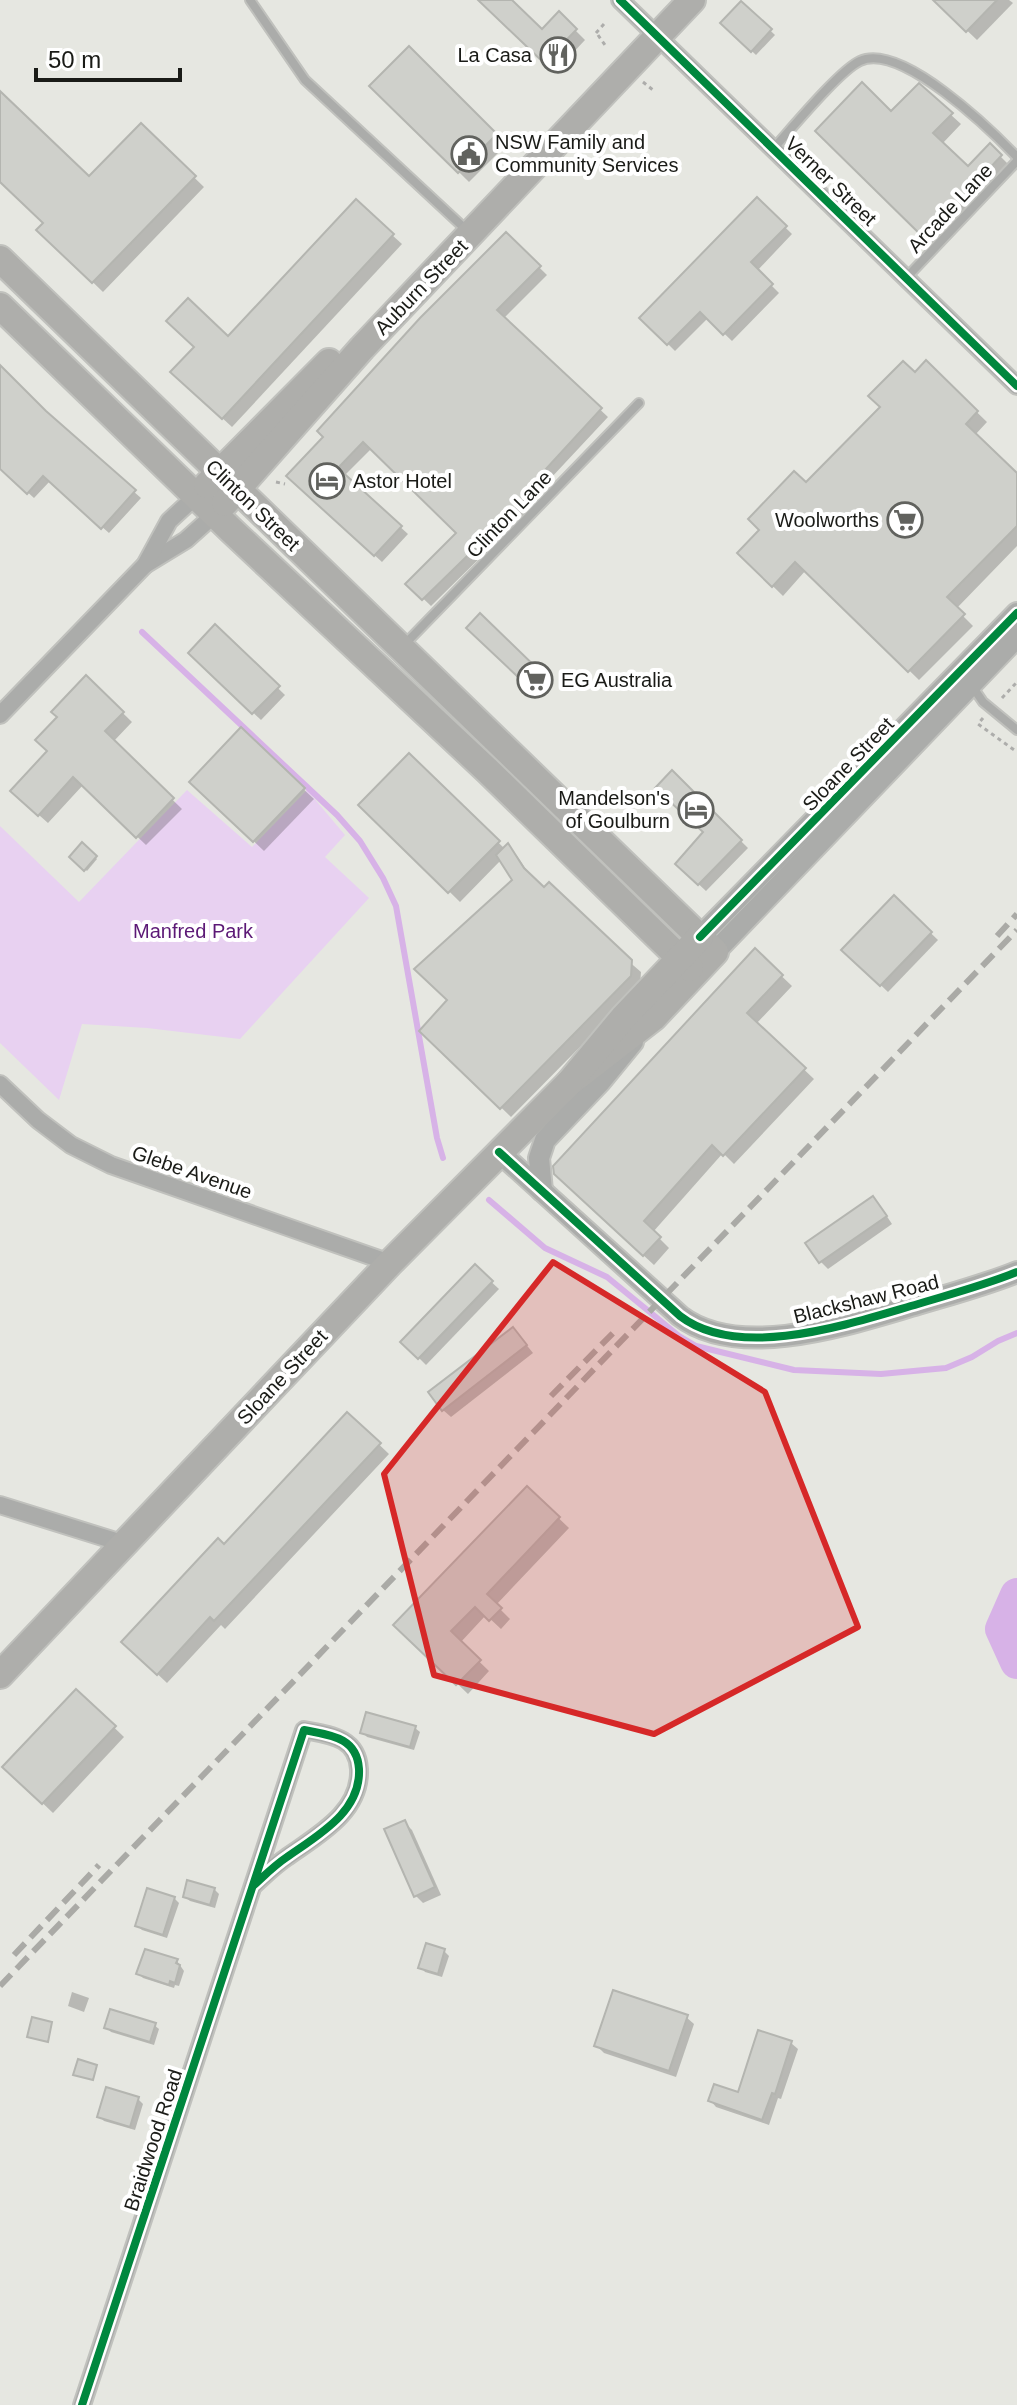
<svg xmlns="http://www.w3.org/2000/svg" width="1017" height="2405" font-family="Arial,sans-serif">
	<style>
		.green { fill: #e8d1f1 }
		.shadow { fill: #0003 }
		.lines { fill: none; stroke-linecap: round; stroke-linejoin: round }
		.stream { stroke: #d7b2e7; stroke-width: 6 }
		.river { stroke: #d7b2e7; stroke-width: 34 }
		.building { fill: #cfd0cb; stroke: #b4b5b0; stroke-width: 2 }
		.service-casing { stroke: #c0c1bd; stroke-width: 12 }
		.minor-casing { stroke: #c0c1bd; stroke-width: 20 }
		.tertiary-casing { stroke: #c0c1bd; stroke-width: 24 }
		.primary-casing { stroke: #c0c1bd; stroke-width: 30 }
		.path { stroke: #adadab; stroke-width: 3; stroke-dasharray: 4 4; stroke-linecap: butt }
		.service { stroke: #abacaa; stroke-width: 8 }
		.minor { stroke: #abacaa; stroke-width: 16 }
		.tertiary { stroke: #abacaa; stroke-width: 20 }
		.primary { stroke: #aeaeab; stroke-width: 26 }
		.rail { stroke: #aaaaa6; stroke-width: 6; stroke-dasharray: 16 8; stroke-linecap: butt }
		.cycleway-casing { stroke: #fff; stroke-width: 13 }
		.cycleway { stroke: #00873e; stroke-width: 8 }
		.marked { fill: #d62828; fill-opacity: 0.2; stroke: #d62828; stroke-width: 6; stroke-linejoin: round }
		.labels { text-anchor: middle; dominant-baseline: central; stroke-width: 8; stroke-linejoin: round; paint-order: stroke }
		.poi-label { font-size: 20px; fill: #1a1b17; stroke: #fff; text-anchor: end }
		.street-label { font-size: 20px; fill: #1a1b17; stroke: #fff }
		.park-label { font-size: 20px; fill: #5c1976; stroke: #fff }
	</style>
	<rect width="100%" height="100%" fill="#e6e7e1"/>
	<path class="green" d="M187,790L252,847L307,790L345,835L325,857L369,898L240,1039L147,1028L82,1024L59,1100L0,1043V826L79,902Z"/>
	<g class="shadow">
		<path d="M481,0H509L542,31L559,14L585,40L555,72Z"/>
		<path d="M935,0H1009L1013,3L977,40Z"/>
		<path d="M741,3L775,35L756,55L722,23Z"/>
		<path d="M409,49L506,145L469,182L372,86Z"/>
		<path d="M919,86L961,124L942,144L968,169L990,146L1010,166L937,248L818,130L891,114Z"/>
		<path d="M0,93L89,179L141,126L204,187L103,292L39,230L46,223L0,180Z"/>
		<path d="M757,200L792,234L757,271L779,293L732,341L708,318L675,351L642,318Z"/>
		<path d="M392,235L402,244L232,427L182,381L229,338Z"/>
		<path d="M506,235L547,275L503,319L608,417L550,479L555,484L431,606L408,584L458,533L372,448L344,476L408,534L382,562L296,483Z"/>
		<path d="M926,363L987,422L975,435L1017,476V546L956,609L973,626L919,680L806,570L783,596L739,553Z"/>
		<path d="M0,367L45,414L141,498L109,533L50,481L34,498L0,467Z"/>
		<path d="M480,616L548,682L538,693L469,628Z"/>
		<path d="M215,627L285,695L261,720L190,653Z"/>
		<path d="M87,678L132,722L113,742L182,809L146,845L83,785L48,823L22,800L49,751L60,717Z"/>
		<path d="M241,730L314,799L264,851L192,782Z"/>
		<path d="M409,756L505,849L508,846L517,856L532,878L641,972L640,986L511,1117L422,1031L450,1000L515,881L501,860L460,902L361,805Z"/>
		<path d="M672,773L748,848L706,891L677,864L706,832Z"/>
		<path d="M82,845L97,859L87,871L72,857Z"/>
		<path d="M894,898L938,940L888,992L844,950Z"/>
		<path d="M755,951L792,986L756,1024L814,1079L734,1164L723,1153L653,1232L669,1248L654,1265L566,1184Z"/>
		<path d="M880,1206L892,1224L828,1269L820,1261Z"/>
		<path d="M475,1267L499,1289L426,1365L403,1342Z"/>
		<path d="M520,1337L533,1353L451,1417L443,1410Z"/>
		<path d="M348,1415L389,1454L225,1629L221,1625L167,1683L133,1651L224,1547Z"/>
		<path d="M527,1488L569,1528L496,1605L510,1619L501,1629L486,1615L460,1643L489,1671L468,1694L396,1625Z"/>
		<path d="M76,1691L124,1737L53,1813L5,1767Z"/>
		<path d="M415,1728L420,1732L414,1750L367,1737L362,1732Z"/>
		<path d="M404,1822L412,1830L441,1895L423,1903L416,1896Z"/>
		<path d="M214,1889L219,1894L215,1908L190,1901L185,1897Z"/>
		<path d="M174,1898L179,1903L167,1938L142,1930L137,1925Z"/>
		<path d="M444,1951L449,1956L442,1977L425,1972L421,1967Z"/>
		<path d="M177,1961L184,1971L179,1986L175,1985L174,1988L143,1978L139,1974Z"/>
		<path d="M72,1992L89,1998L84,2012L68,2006Z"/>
		<path d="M686,2017L694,2024L676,2077L604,2053L596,2045Z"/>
		<path d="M154,2025L159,2029L154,2045L111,2032L107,2028Z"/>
		<path d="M791,2043L798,2049L781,2099L778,2098L769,2125L716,2107L710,2100L739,2094Z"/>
		<path d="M108,2089L138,2099L143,2104L135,2130L104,2121L99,2116Z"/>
	</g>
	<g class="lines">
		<g class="stream">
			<path d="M142,632L337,815L360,841L383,878L396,906L437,1138L443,1158"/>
			<path d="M489,1200L545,1248L607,1277L679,1336L696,1346L794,1370L881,1374L946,1368L972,1357L998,1341L1017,1333"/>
		</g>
		<path class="river" d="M1017,1595L1002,1629L1017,1662"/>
	</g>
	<g class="building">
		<path d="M478,0H512L542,29L559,11L577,29L544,63Z"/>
		<path d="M933,0H997L966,32Z"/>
		<path d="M741,1L772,29L751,52L720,23Z"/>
		<path d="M409,46L497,134L458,173L369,86Z"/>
		<path d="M862,82L891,111L919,83L953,113L933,133L968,166L990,143L1002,155L971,188L974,191L926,240L815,131Z"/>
		<path d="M0,91L89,176L141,123L196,176L92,283L36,230L43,223L0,182Z"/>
		<path d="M757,197L787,226L751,262L773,284L723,335L700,312L667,345L639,318Z"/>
		<path d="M356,199L394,234L222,419L170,372L194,347L166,321L188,298L228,336Z"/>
		<path d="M506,232L541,266L497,310L602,408L545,470L550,475L422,600L405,584L456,533L363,442L338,468L402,526L374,556L286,476L323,437L317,431L420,318Z"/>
		<path d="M926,360L978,411L966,424L1017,473V526L947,597L965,614L908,672L795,562L772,587L737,553L759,530L748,519L794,471L806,482L880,407L868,396L903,361L915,372Z"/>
		<path d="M0,365L46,411L136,490L101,529L43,476L27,494L0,469Z"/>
		<path d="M480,613L547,678L534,692L466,628Z"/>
		<path d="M215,624L280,686L252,714L188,653Z"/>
		<path d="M86,675L124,712L105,731L174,798L136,838L73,777L38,816L10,791L47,751L35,740L57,717L51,712Z"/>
		<path d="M241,727L305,788L253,842L189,782Z"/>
		<path d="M409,753L500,841L448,893L358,805Z"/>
		<path d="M672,770L742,840L698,885L675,864L703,832L655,788Z"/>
		<path d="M82,842L97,856L84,871L69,857Z"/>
		<path d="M508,843L524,868L544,887L549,882L632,960L631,976L500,1109L419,1031L447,1000L414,969L512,880L496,855Z"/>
		<path d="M894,895L932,932L880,986L841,950Z"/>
		<path d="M755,948L783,975L747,1013L806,1068L723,1156L712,1145L644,1221L661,1237L643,1256L554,1174L553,1166Z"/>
		<path d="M873,1196L887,1216L819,1263L805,1243Z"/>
		<path d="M475,1264L493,1281L418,1359L400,1342Z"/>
		<path d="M513,1327L527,1345L442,1411L428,1392Z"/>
		<path d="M347,1412L381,1443L214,1621L210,1617L157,1675L121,1642L218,1538L224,1544Z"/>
		<path d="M527,1486L560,1517L487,1594L502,1608L489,1621L475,1607L451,1631L481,1660L456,1685L393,1625Z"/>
		<path d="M76,1689L116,1726L42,1804L2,1767Z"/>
		<path d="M366,1712L416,1726L410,1747L360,1733Z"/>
		<path d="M405,1820L435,1887L414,1897L384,1829Z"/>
		<path d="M187,1880L215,1888L210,1905L183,1897Z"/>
		<path d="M147,1888L175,1897L163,1935L135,1926Z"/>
		<path d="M426,1943L445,1949L438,1974L418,1968Z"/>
		<path d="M145,1949L178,1959L176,1963L180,1965L175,1983L170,1981L169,1985L136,1974Z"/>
		<path d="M613,1990L688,2015L669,2071L594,2046Z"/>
		<path d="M110,2009L156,2023L150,2042L104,2028Z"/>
		<path d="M32,2017L52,2022L48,2042L27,2037Z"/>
		<path d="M758,2030L792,2041L775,2094L772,2093L762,2120L708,2101L714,2084L738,2092Z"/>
		<path d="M78,2059L97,2065L93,2080L73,2075Z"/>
		<path d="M106,2087L139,2097L130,2127L97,2117Z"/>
	</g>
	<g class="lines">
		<defs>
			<g id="service">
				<path d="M250,0L305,80L461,225"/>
				<path d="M774,148C792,128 840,70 860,61C901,42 991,130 1017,157"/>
				<path d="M907,277L1017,161"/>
				<path d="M405,644L639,403"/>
				<path d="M972,686L983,702L1017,730"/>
			</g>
			<g id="minor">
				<path d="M620,0L1017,386"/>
				<path d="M145,565L186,540L215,514"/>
				<path d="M0,715L145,565L169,521L196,496"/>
				<path d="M0,1084L38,1120L71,1145L111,1165L390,1263"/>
				<path d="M0,1505L125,1544"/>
				<path d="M82,2405L304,1730C330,1735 357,1737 359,1769C361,1812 318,1835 287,1857C275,1865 265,1875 254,1885"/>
			</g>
			<g id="tertiary">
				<path d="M700,937L1017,613"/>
				<path d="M715,952L1017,637"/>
				<path d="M499,1152L680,1316C740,1362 852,1323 918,1304C951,1294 985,1285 1017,1272"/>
				<path d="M542,1191L539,1158L545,1140L601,1081L633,1042"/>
			</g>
			<g id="primary">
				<path d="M0,259L715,952L653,1018L569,1083"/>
				<path d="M0,306L231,530L488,771L690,968"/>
				<path d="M207,485L329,362"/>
				<path d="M225,503L362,348L692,0"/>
				<path d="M0,1675L390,1263L569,1083L623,1018L700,937"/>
			</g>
		</defs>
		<use href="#service" class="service-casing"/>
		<use href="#minor" class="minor-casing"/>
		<use href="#tertiary" class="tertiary-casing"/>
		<use href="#primary" class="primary-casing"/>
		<g class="path">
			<path d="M596,33L604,24"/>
			<path d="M598,35L605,45"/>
			<path d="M643,82L653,90"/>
			<path d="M276,482L285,484"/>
			<path d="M1002,698L1017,682"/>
			<path d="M983,718L978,724L1017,752"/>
		</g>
		<use href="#service" class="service"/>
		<use href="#minor" class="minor"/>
		<use href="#tertiary" class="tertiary"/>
		<use href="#primary" class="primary"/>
		<g class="rail">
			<path d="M997,936L1017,914"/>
			<path d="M551,1396L616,1330"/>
			<path d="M14,1955L99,1865"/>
			<path d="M0,1986L1017,930"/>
		</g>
		<defs>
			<g id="cycleway">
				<path d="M620,0L1017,386"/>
				<path d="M700,937L1017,613"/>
				<path d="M499,1152L680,1316C740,1362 852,1323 918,1304C951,1294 985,1285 1017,1272"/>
				<path d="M82,2405L304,1730C330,1735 357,1737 359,1769C361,1812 318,1835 287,1857C275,1865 265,1875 254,1885"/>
			</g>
		</defs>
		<use href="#cycleway" class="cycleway-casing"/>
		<use href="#cycleway" class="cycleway"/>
	</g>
	<path class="marked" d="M553,1262L765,1392L858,1627L654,1734L434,1675L384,1474Z"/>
	<defs>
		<symbol id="restaurant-ring" viewBox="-11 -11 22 22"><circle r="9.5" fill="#fff" stroke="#61625e" stroke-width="1.5"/><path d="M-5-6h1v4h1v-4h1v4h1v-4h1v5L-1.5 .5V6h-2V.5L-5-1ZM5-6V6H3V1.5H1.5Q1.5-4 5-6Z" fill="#61625e"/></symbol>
		<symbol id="civic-ring" viewBox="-11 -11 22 22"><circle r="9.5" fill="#fff" stroke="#61625e" stroke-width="1.5"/><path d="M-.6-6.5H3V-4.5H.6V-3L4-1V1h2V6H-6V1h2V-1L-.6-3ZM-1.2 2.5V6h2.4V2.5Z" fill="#61625e"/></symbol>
		<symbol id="hotel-ring" viewBox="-11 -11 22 22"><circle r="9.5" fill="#fff" stroke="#61625e" stroke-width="1.5"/><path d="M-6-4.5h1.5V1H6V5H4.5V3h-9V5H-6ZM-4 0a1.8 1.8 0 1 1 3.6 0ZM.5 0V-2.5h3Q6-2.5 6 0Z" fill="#61625e"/></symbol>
		<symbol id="supermarket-ring" viewBox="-11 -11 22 22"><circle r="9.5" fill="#fff" stroke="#61625e" stroke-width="1.5"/><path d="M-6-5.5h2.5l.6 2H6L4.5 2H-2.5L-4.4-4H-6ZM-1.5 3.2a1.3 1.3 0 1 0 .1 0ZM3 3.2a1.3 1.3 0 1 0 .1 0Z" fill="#61625e"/></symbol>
	</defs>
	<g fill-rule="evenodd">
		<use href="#restaurant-ring" x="538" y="35" width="40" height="40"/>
		<use href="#civic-ring" x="449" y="134" width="40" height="40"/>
		<use href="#hotel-ring" x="307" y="461" width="40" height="40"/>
		<use href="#supermarket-ring" x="885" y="500" width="40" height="40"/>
		<use href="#supermarket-ring" x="515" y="660" width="40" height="40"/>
		<use href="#hotel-ring" x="676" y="790" width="40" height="40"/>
	</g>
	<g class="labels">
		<g class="poi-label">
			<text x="532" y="55">La Casa</text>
			<text x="495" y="142" text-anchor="start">NSW Family and<tspan x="495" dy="23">Community Services</tspan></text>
			<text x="353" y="481" text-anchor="start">Astor Hotel</text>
			<text x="879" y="520">Woolworths</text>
			<text x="561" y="680" text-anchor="start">EG Australia</text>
			<text x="670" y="798">Mandelson's<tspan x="670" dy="23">of Goulburn</tspan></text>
		</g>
		<g class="street-label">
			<text transform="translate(831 181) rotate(44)">Verner Street</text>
			<text transform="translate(950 208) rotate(-47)">Arcade Lane</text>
			<text transform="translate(421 287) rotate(-46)">Auburn Street</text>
			<text transform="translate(253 505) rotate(44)">Clinton Street</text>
			<text transform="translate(509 514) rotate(-46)">Clinton Lane</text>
			<text transform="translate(848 764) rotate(-46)">Sloane Street</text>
			<text transform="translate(192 1172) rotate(19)">Glebe Avenue</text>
			<text transform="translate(866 1299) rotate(-14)">Blackshaw Road</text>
			<text transform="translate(282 1377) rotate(-47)">Sloane Street</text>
			<text transform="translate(153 2140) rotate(-72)">Braidwood Road</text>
		</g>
		<g class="park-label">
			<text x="193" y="931">Manfred Park</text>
		</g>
	</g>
	<path d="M36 68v12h144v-12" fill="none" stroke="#1a1b17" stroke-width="4"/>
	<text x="48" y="68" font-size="24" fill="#1a1b17" stroke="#ffffff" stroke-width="6" paint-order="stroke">50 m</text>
</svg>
